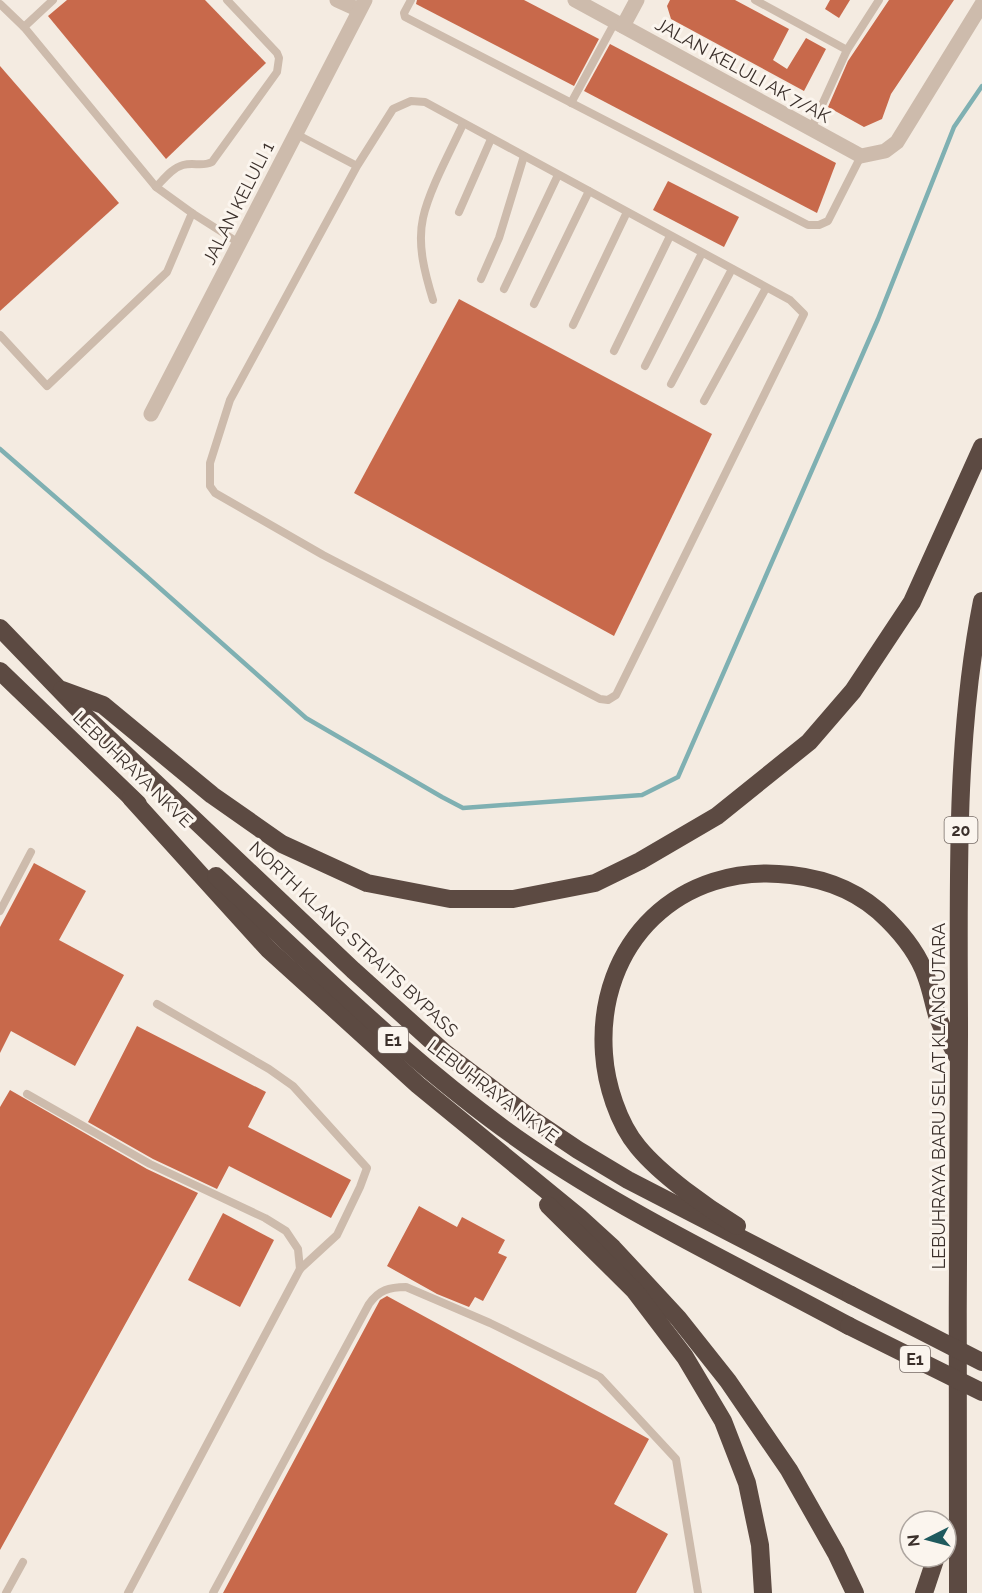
<svg xmlns="http://www.w3.org/2000/svg" width="982" height="1593" font-family="Raleway,sans-serif">
	<style>
		.lines { fill: none; stroke-linecap: round; stroke-linejoin: round }
		.stream { stroke: #7fb0b2; stroke-width: 4.5 }
		.building { fill: #c8694b }
		.lane { stroke: #cdbbac; stroke-width: 8 }
		.street { stroke: #cdbbac; stroke-width: 15 }
		.highway { stroke: #5c4a42; stroke-width: 18 }
		.highway-bridge { stroke: #5c4a42; stroke-width: 18 }
		.labels { text-anchor: middle; dominant-baseline: central; stroke-width: 6; stroke-linejoin: round; paint-order: stroke }
		.shield { fill: #fbf5ee; stroke: #756b66; stroke-width: 1.5 }
		.shield-label { font-size: 16px; font-weight: bold; fill: #3b302b }
		.street-label { font-size: 18px; fill: #3b302b; stroke: #fbf5ee }
	</style>
	<rect width="100%" height="100%" fill="#f4ebe1"/>
	<g class="lines">
		<path class="stream" d="M0,449L145,575L306,718L442,797L463,808L642,795L678,777L878,319L954,127L982,86"/>
	</g>
	<g class="building">
		<path d="M67,0H205L266,63L166,159L48,16Z"/>
		<path d="M417,0H524L599,39L574,86L416,4Z"/>
		<path d="M670,0H735L789,29L773,60L787,69L806,38L826,49L804,91L671,19L667,6Z"/>
		<path d="M830,0H850L839,18L825,9Z"/>
		<path d="M889,0H954L891,94L882,119L864,127L828,107L848,61Z"/>
		<path d="M610,44L836,163L817,213L584,91Z"/>
		<path d="M0,66L119,203L0,311Z"/>
		<path d="M668,181L739,217L724,247L653,210Z"/>
		<path d="M459,299L712,434L614,636L354,493Z"/>
		<path d="M34,863L86,891L59,940L124,975L75,1066L11,1031L0,1053V927Z"/>
		<path d="M137,1026L266,1092L248,1127L351,1180L331,1218L229,1166L217,1189L153,1159L88,1122Z"/>
		<path d="M10,1090L147,1169L198,1193L0,1550V1107Z"/>
		<path d="M419,1206L457,1227L462,1217L505,1240L498,1253L507,1257L483,1301L475,1297L469,1307L437,1294L387,1266Z"/>
		<path d="M223,1213L274,1240L240,1307L188,1280Z"/>
		<path d="M387,1296L649,1439L614,1504L668,1534L636,1593H223L380,1300Z"/>
	</g>
	<g class="lines">
		<g class="lane">
			<path d="M411,0L404,13L405,17L808,225H819L828,221L861,156"/>
			<path d="M755,0L847,50"/>
			<path d="M0,4L24,27L156,187L192,213L239,243"/>
			<path d="M24,27L53,0"/>
			<path d="M571,103L615,22"/>
			<path d="M811,129L847,50L879,0"/>
			<path d="M296,134L357,166L393,109L411,101L425,102L790,300L804,314L616,695L608,700L600,699L323,555L215,493L210,486V463L230,400L357,166"/>
			<path d="M156,187C164,179 172,168 183,165C194,162 202,167 212,162L277,72L279,58L277,53L227,0"/>
			<path d="M459,212L491,139"/>
			<path d="M481,279L499,238L524,156"/>
			<path d="M504,289L558,175"/>
			<path d="M433,300C425,274 417,245 423,218C429,190 451,150 463,124"/>
			<path d="M534,304L589,191"/>
			<path d="M573,325L627,212"/>
			<path d="M0,335L47,386L167,272L192,213"/>
			<path d="M614,351L670,236"/>
			<path d="M645,366L702,253"/>
			<path d="M671,384L732,269"/>
			<path d="M704,401L766,288"/>
			<path d="M0,911L31,852"/>
			<path d="M27,1094L150,1164L265,1218L286,1231L298,1249L300,1269"/>
			<path d="M6,1593L23,1562"/>
			<path d="M128,1593L300,1269L337,1235L360,1187L367,1168L293,1086L269,1069L157,1004"/>
			<path d="M213,1593L369,1304C379,1290 389,1287 406,1287L490,1323L600,1377L676,1459L698,1593"/>
		</g>
		<g class="street">
			<path d="M337,0L359,10"/>
			<path d="M575,0L861,156L885,151L897,142L982,4"/>
			<path d="M623,26L637,0"/>
			<path d="M151,414L365,0"/>
		</g>
		<g class="highway">
			<path d="M0,628L84,715L353,970L445,1053L532,1119L578,1150L628,1180L851,1295"/>
			<path d="M0,671L138,804"/>
			<path d="M62,690L103,705L212,795L282,844L367,883L450,899H513L595,883L640,861L717,816L809,742L853,691L912,602L982,447"/>
			<path d="M131,798L268,949L418,1085L579,1217L613,1248L678,1318L728,1381L789,1470L836,1553L855,1593"/>
			<path d="M216,876C317,969 414,1067 528,1146C627,1214 742,1268 849,1326"/>
			<path d="M548,1205L634,1290L685,1357L723,1421L747,1483L760,1545L763,1593"/>
			<path d="M737,1226C706,1207 661,1175 638,1147C618,1123 606,1084 604,1054C596,943 680,861 791,875C827,879 862,893 888,920C903,935 919,956 926,976C931,989 933,1002 937,1015C942,1029 950,1043 957,1056"/>
			<path d="M924,1593L936,1557"/>
			<path d="M958,1593C957,1407 958,1220 959,1034C959,890 954,743 982,601"/>
		</g>
		<g class="highway-bridge">
			<path d="M851,1295L982,1362"/>
			<path d="M849,1326L982,1392"/>
		</g>
	</g>
	<g class="labels">
		<g class="shield">
			<rect x="944.5" y="817" width="33" height="26" rx="4.5"/>
			<rect x="378" y="1027" width="30" height="26" rx="4.5"/>
			<rect x="900" y="1346" width="30" height="26" rx="4.5"/>
		</g>
		<g class="shield-label">
			<text x="961" y="830">20</text>
			<text x="393" y="1040">E1</text>
			<text x="915" y="1359">E1</text>
		</g>
		<g class="street-label">
			<text transform="translate(743 70) rotate(29)">JALAN KELULI AK 7/AK</text>
			<text transform="translate(238 203) rotate(-63)">JALAN KELULI 1</text>
			<text transform="translate(133 769) rotate(44)">LEBUHRAYA NKVE</text>
			<text transform="translate(354 939) rotate(43)">NORTH KLANG STRAITS BYPASS</text>
			<text transform="translate(493 1091) rotate(37)">LEBUHRAYA NKVE</text>
			<text transform="translate(938 1096) rotate(-90)">LEBUHRAYA BARU SELAT KLANG UTARA</text>
		</g>
	</g>
	<g transform="translate(928 1539) rotate(264)"><circle r="28" fill="#fbf5ee" stroke="#aea6a0" stroke-width="1.5"/>
	<path d="M0-4.5L10 22L0 15L-10 22Z" fill="#1f5a5e"/>
	<text y="-9" font-size="16" font-weight="bold" text-anchor="middle" fill="#3b302b">N</text>
	</g>
</svg>
